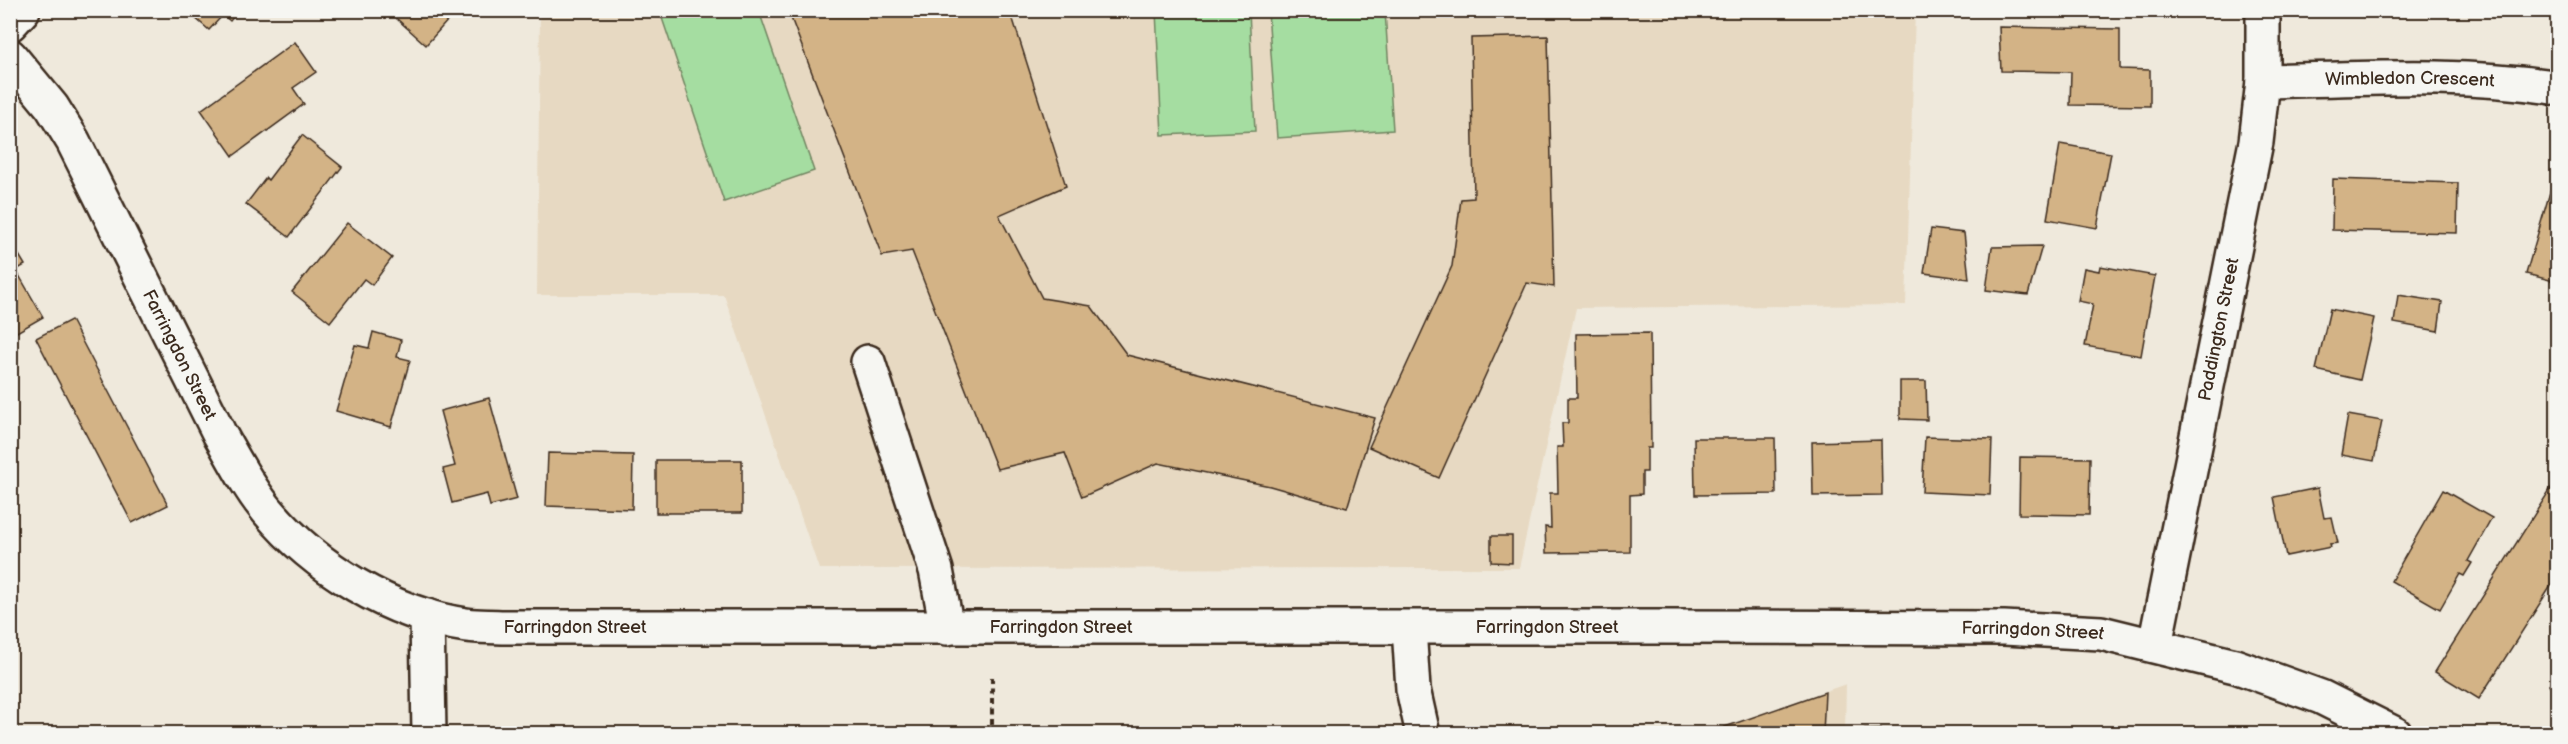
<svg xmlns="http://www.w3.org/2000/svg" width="2568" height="744" font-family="'Balsamiq Sans',sans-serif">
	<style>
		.built { fill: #e7d9c2 }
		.garden { fill: #a5dda1; stroke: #708460; stroke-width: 1.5 }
		.building { fill: #d3b386; stroke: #3b2a1e; stroke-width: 1.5 }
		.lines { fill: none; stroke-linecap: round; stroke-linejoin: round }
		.minor-casing { stroke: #3b2a1e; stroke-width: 38 }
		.path { stroke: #3b2a1e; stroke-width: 4; stroke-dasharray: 6 4.5; stroke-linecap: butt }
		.minor { stroke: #f6f6f2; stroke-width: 33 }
		.labels { text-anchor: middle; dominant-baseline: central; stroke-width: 4.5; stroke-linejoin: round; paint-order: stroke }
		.street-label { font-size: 18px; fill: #3b2a1e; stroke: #f6f6f2 }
	</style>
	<rect width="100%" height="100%" fill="#efe9dc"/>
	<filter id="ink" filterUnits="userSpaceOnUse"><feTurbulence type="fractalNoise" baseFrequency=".0167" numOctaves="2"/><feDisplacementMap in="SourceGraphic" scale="12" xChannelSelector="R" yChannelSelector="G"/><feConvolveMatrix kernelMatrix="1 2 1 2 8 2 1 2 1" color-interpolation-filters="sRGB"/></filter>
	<g filter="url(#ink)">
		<g class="built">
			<path d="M540,11H1915L1906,305L1576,308L1519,568L819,569L724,295H537Z"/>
			<path d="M1846,684L1845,733H1705Z"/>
		</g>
		<g class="garden">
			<path d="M683,11H759L814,171L724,202L662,18Z"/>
			<path d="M1156,11H1249L1255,131L1162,135Z"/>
			<path d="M1268,11H1385L1393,130L1277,138Z"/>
		</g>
		<g class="building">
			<path d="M186,10H239L230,21L223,15L209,30Z"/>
			<path d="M387,10H457L426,45Z"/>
			<path d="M788,10H1010L1066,186L999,215L1042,298L1091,306L1127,355L1375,418L1347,508L1270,486L1158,463L1082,497L1065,453L997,469L912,251L882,256Z"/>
			<path d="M1999,27L2120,29V69L2150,70V106L2070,105L2071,72L2001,71Z"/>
			<path d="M1548,36L1554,287L1527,283L1439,478L1369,447L1452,266L1461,199L1474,198L1471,38Z"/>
			<path d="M295,42L316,72L293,88L304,104L233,156L201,110Z"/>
			<path d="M302,135L342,167L289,237L246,204L266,178L268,180Z"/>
			<path d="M2060,144L2111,153L2097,228L2047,219Z"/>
			<path d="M2333,179L2458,183L2457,233L2332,230Z"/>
			<path d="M2550,192L2558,194V282L2526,274Z"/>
			<path d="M347,223L392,258L372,285L364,279L330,322L292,292Z"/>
			<path d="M1931,229L1964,233L1969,279L1924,273Z"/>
			<path d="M10,240L25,265L16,270L43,317L10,336Z"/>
			<path d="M2042,246L2028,295L1986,290L1992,247Z"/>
			<path d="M2100,266L2155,276L2141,356L2085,346L2093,304L2078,301L2084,268L2099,271Z"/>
			<path d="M2398,295L2442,302L2438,331L2394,323Z"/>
			<path d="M2330,309L2374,318L2360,380L2316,370Z"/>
			<path d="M71,320L168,505L132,523L36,338Z"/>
			<path d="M373,332L401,340L397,357L410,360L391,427L336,411L355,345L369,348Z"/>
			<path d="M1650,333L1651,448H1647V472H1642V494L1630,495V552L1546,553L1545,527L1551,528L1550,493H1558L1557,447H1563L1562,423H1568V398H1577L1576,334Z"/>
			<path d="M1900,381H1926L1927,420L1900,419Z"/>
			<path d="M489,398L517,499L490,506L487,494L452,503L443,469L455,466L440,411Z"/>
			<path d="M2348,415L2382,421L2374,461L2341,455Z"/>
			<path d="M1925,437L1992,439L1990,495L1922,492Z"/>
			<path d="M1694,438H1775L1776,494L1695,495Z"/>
			<path d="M1881,440L1882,495L1813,496L1812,442Z"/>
			<path d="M548,453L633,455L632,509L546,506Z"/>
			<path d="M2020,457L2090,458L2089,515L2019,514Z"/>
			<rect x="656" y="460" width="86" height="53"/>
			<path d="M2558,477V575L2479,699L2435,672Z"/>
			<path d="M2318,488L2324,518L2332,517L2338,543L2330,544L2331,547L2286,556L2274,497Z"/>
			<path d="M2443,490L2492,518L2468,561L2472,563L2464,576L2460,574L2440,609L2391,581Z"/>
			<path d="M1491,536H1512V563L1491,562Z"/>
			<path d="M2558,680V700L2549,685Z"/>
			<path d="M1825,692L1823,734H1705Z"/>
			<path d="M10,710L20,734H10Z"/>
			<path d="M579,727L585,734H572Z"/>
			<path d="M1910,729V734H1855V730Z"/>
			<path d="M1023,731L1097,732V734H1023Z"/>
		</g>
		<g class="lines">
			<defs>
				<g id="minor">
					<path d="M10,24L23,10"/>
					<path id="s1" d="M10,56L52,107L73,141L219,433C234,459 248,487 267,510C315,568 391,614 466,625C478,627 491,626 503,627H1663L2004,628L2101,633L2235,666L2321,697L2395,734"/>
					<path id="s2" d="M2263,81C2361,79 2460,72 2558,88"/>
					<path d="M868,362L936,570L947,628"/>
					<path d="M427,616L429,734"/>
					<path d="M1409,628L1413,689L1423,734"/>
					<path id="s3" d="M2155,645L2256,142L2263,81V10"/>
				</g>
			</defs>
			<use href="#minor" class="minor-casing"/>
			<path class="path" d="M992,677V734"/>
			<use href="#minor" class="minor"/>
		</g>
	</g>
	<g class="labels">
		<g class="street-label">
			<text stroke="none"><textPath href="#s2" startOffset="147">Wimbledon Crescent</textPath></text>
			<text stroke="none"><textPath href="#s3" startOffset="322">Paddington Street</textPath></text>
			<text stroke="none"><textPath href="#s1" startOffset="345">Farringdon Street</textPath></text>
			<text stroke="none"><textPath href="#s1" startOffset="867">Farringdon Street</textPath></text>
			<text stroke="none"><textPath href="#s1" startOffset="1839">Farringdon Street</textPath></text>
			<text stroke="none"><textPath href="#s1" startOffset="1353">Farringdon Street</textPath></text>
			<text stroke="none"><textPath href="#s1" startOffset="2325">Farringdon Street</textPath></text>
		</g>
	</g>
	<rect width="2568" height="744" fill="none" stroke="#f6f6f2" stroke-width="36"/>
	<rect x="18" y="18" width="2532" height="708" fill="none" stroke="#3b2a1e" stroke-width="2" filter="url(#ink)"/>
</svg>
